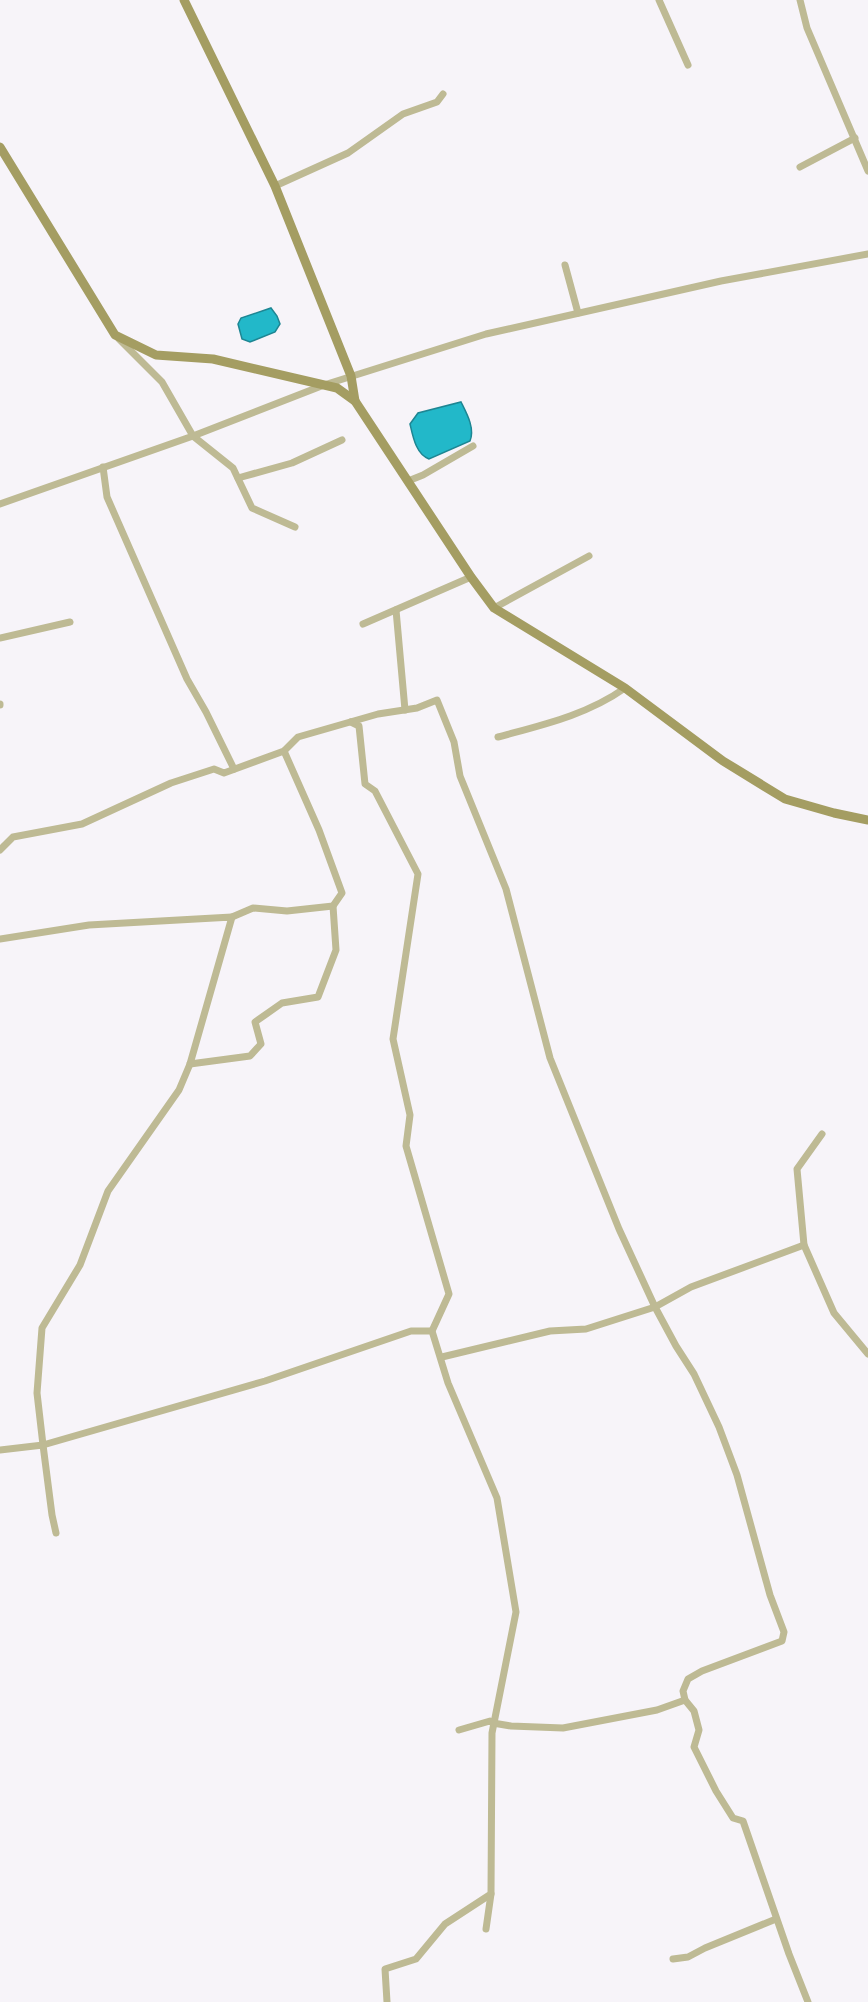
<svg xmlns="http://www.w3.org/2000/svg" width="868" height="2002" font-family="'Source Serif 4',serif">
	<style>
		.water { fill: #22b8c9; stroke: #1e8693; stroke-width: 1.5 }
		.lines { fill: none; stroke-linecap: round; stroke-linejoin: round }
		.street { stroke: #beba94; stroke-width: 7 }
		.secondary { stroke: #a49d62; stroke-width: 9 }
	</style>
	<rect width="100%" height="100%" fill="#f7f4f9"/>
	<g class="water">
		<path d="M271,308L277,316L280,324L275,332L250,342L242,339L238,324L241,318Z"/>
		<path d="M461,402C467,414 475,428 470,441L429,459C416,454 413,437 410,424L418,413Z"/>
	</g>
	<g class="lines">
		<g class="street">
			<path d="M659,0L688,65"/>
			<path d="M800,0L807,28L868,171"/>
			<path d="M800,167L855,138"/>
			<path d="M275,186L348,153L403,114L437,102L443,94"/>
			<path d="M565,265L578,313"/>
			<path d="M119,339L162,382L193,436L233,468L252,508L295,527"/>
			<path d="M103,467L107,497L187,679L206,712L234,769"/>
			<path d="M238,478L292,463L342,440"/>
			<path d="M408,481L423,475L473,446"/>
			<path d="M0,504L193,436L324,385L486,334L721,281L868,254"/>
			<path d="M494,608L589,556"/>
			<path d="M396,610L405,710"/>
			<path d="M363,624L471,577"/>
			<path d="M0,638L70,622"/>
			<path d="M0,704V705"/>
			<path d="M351,722L359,726L365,784L375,791L418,874L393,1039L410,1115L406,1146L449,1294L432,1331"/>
			<path d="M498,737C542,725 587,715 625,688"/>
			<path d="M0,850L13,837L82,824L171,783L214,769L224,773L284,751L298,737L378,714L417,708L437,700L454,742L460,776L506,889L550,1058L619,1229L655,1307L676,1346L694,1374L719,1427L737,1475L770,1595L784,1632L782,1641L702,1671L688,1679L683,1691L685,1700L694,1711L699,1730L694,1747L716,1791L733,1818L743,1821L789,1954L808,2002"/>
			<path d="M232,917L253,908L287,911L333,906L342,893L319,830L284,751"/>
			<path d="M0,939L89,925L232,917L190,1064L179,1090L108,1191L80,1265L42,1328L37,1393L43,1445L265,1381L411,1331H432L448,1383L497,1498L516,1612L492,1733L491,1894L445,1924L416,1959L385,1969L387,2002"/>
			<path d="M190,1064L250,1056L261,1044L255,1022L282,1003L318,997L336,950L333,906"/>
			<path d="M804,1245L797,1169L822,1134"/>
			<path d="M442,1357L550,1331L586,1329L655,1307L691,1287L804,1245L834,1313L868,1354"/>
			<path d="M0,1450L43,1445L52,1515L56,1533"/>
			<path d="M459,1730L490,1721L493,1723L511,1726L563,1728L657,1710L685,1700"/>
			<path d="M486,1929L491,1894"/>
			<path d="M673,1959L688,1957L705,1948L776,1919"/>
		</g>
		<g class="secondary">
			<path d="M184,0L275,186L351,376L355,401"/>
			<path d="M0,147L115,335L156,355L213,359L337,388L355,401L471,577L494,608L625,688L723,761L785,799L834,813L868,820"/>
		</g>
	</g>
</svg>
